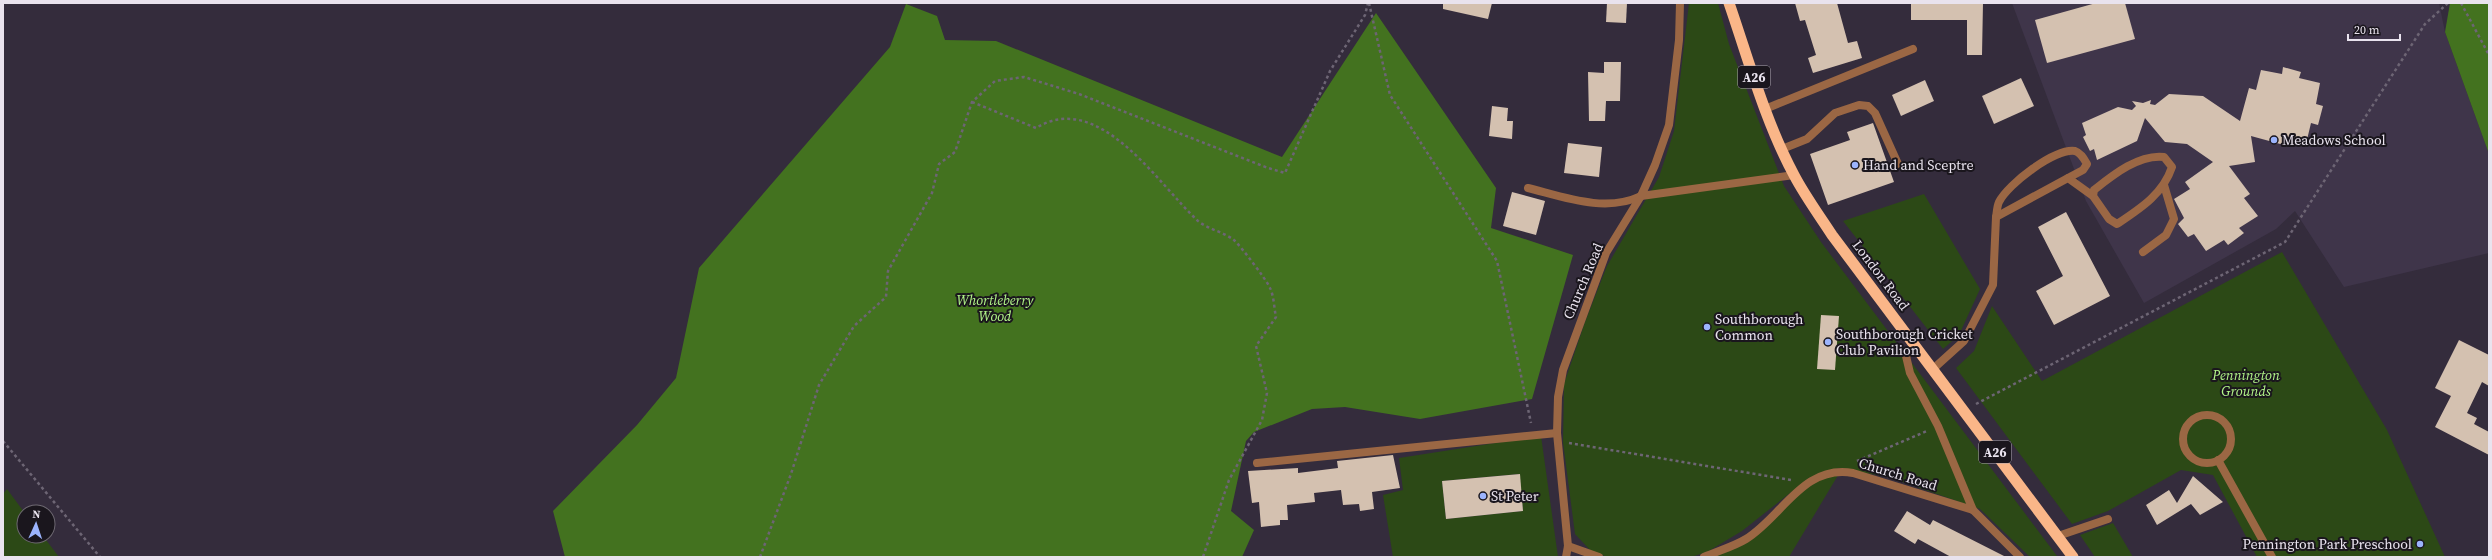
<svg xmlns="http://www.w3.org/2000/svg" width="2492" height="560" font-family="'Source Serif 4',serif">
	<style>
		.built { fill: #3f354a }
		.green { fill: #2c4916; fill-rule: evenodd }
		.forest { fill: #43721f }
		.building { fill: #d4c1b0 }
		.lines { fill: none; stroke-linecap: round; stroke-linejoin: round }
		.path { stroke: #6d6574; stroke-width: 2.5; stroke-dasharray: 3 3; stroke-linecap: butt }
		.service { stroke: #9b6744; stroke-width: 8 }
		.minor { stroke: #9b6744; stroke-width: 8 }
		.trunk { stroke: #fab688; stroke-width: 11 }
		.poi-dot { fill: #9cb4fd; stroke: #1a161d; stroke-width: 1.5 }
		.labels { text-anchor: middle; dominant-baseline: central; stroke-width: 4; stroke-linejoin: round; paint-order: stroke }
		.shield { fill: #1a161d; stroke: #aba6af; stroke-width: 1 }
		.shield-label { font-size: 13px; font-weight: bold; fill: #e9e3ee }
		.poi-label { font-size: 14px; fill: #e9e3ee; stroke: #1a161d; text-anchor: start }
		.street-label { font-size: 14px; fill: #e9e3ee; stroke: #1a161d }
		.park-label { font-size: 14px; font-style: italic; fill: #b2f589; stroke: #1a161d }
	</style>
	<rect width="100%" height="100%" fill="#342c3c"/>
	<path class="built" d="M2012,3H2439L2445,32L2489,154V253L2344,287L2295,211L2276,229L2144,303L2086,201Z"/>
	<g class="green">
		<path d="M1689,3H1718L1729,44L1784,186L1821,242L2057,556L2055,557H2030L1980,509L1888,477L1839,468L1809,478L1742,531L1707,552L1691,557H1607L1590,550L1575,534L1563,442L1564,384L1585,322L1607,266L1659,177L1674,131Z"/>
		<path d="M1924,194L1980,289L1959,335L1943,349L1843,221Z"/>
		<path d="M2282,252L2387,430L2445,557H2257L2213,475L2181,470L2108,511L2072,524L1956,368L1974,351L1992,306L2042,381Z"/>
		<path d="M1541,436L1558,557H1393L1383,495L1403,490L1399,458ZM1519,474L1523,511L1446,519L1442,481Z"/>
		<path d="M1840,472L1789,557H1703L1748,537L1808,482Z"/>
		<path d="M7,489L24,512V536H43L59,557H3V494Z"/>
		<path d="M2113,523L2133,557H2095L2080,535Z"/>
	</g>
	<g class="forest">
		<path d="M2450,3H2489V154L2445,32Z"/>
		<path d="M906,4L937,16L945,40L996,41L1282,157L1376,13L1496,188L1491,228L1573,255L1532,399L1420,419L1345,407L1312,409L1254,432L1246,441L1231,511L1254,530L1242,557H565L553,511L637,425L676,378L699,268L890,47Z"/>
	</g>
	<g class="building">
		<path d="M1443,3H1492L1488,19L1443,9Z"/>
		<path d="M1607,3H1627L1626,23L1606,22Z"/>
		<path d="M1795,3H1837L1848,43L1857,41L1862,58L1813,73L1808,58L1816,55L1805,20L1800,21Z"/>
		<path d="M1911,3H1983L1982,55H1967V20H1911Z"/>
		<path d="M2096,3H2125L2135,39L2047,63L2035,20Z"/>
		<path d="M1604,62H1621L1620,101H1606L1605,121H1589L1588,72L1604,73Z"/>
		<path d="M2283,67L2301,72L2299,78L2320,83L2316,104L2323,106L2318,125L2311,123L2306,144L2287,139L2284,145L2251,136L2255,162L2229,166L2250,194L2244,198L2258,216L2239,228L2244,233L2228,245L2224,240L2206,251L2194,234L2188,237L2178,224L2184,218L2174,199L2190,189L2185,182L2213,162L2187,144L2165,142L2145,118L2137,141L2097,160L2094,149L2090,151L2083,137L2086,135L2082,123L2118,107L2132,110L2136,106L2132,101L2143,103L2151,100L2150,104L2155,105L2169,94L2203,96L2240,121L2249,88L2256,90L2261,70L2282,74Z"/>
		<path d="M2021,78L2034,106L1994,124L1982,96Z"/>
		<path d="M1925,80L1934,101L1901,116L1892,95Z"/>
		<path d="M1492,106L1508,108L1507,121H1513L1512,139L1489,136Z"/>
		<path d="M1873,123L1894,182L1828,205L1810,154L1850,140L1847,132Z"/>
		<path d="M1568,143L1602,147L1599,177L1564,173Z"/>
		<path d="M1512,192L1545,201L1536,235L1503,226Z"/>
		<path d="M2066,212L2110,296L2054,325L2036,291L2063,276L2038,227Z"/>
		<path d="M1821,315L1839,316L1835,370L1817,369Z"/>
		<path d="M2459,340L2489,355V386L2482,382L2467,413L2477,418L2474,424L2489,432V455L2435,427L2451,396L2435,388Z"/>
		<path d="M1393,455L1400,488L1372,492L1374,509L1360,511L1359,504L1343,505L1341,490L1314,493L1315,502L1287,505L1288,520H1280V525L1261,527L1259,502L1252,503L1248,471L1298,468V473L1338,468L1337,461Z"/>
		<path d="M1520,474L1523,511L1446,519L1442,481Z"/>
		<path d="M2193,476L2223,502L2200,515L2191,504L2157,525L2146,505L2169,490L2177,503Z"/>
		<path d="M1907,511L1930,525L1933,520L2006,557H1951L1918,539L1915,544L1894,531Z"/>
	</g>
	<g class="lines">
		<g class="path">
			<path d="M1369,3L1390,95L1497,261L1531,423"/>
			<path d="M2461,3L2489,55"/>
			<path d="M972,102L1036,128C1099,89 1158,184 1198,221C1209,230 1225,232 1235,241C1242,248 1266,279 1270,288C1274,296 1274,308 1276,317L1256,346L1267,393L1262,420L1229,480L1203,557"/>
			<path d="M1976,404L2285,242L2425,24L2448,3"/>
			<path d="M3,441L100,557"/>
			<path d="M1569,443L1791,480"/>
			<path d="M1857,461L1927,431"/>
			<path d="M760,557L791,474L819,385L854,326L886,297L888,271L932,193L939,164L955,152L972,102L995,81L1024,77L1079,94L1268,168L1285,173L1330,71L1365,15L1368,3"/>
		</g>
		<g class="service">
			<path d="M1765,109L1913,49"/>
			<path d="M1782,149L1807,139L1835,113L1859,105L1868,106L1875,113L1898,164"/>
			<path d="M1528,188C1564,197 1605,213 1641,196"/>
			<path d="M1996,217C1997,212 1997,206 1999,202C2008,184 2055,148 2075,151C2081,153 2084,159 2087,164L2083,170L2068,178"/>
			<path d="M2143,252L2166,235L2174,219L2164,185"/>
			<path d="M1916,347L1906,356L1910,373L1938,426L1973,510"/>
			<path d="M1933,369L1964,341L1993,285L1996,217L2068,178L2093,196L2109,219L2117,224C2141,208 2163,194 2172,167L2164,157C2139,154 2113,175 2094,190L2093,196"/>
			<circle cx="2207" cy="439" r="24"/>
			<path d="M2218,460L2272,557"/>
			<path d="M1257,463L1557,433"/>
			<path d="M2058,536L2108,519"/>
		</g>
		<g class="minor">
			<path d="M1641,196L1794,175"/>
			<path d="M1568,546L1599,557"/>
			<path d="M1566,557L1568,546L1557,433L1558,397L1563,370L1606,253L1641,196L1655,165L1669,125L1679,40L1680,3"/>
			<path d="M1704,557C1717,551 1733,547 1746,539C1782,517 1803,464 1853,473L1973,510L2020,557"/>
		</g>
		<path class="trunk" d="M1729,3C1749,61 1765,121 1794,175C1805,196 1819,215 1832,235L2073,557"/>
	</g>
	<g class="poi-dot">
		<circle cx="2274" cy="140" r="4"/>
		<circle cx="1855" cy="165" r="4"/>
		<circle cx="1707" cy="327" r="4"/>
		<circle cx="1828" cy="342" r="4"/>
		<circle cx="1483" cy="496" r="4"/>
		<circle cx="2420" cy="544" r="4"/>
	</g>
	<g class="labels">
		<g class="shield">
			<rect x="1738" y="66" width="32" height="22" rx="3"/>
			<rect x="1979" y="441" width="32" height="22" rx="3"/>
		</g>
		<g class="shield-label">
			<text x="1754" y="77">A26</text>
			<text x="1995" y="452">A26</text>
		</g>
		<g class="poi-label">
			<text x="2282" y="140">Meadows School</text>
			<text x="1863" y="165">Hand and Sceptre</text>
			<text x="1715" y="319">Southborough<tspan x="1715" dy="16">Common</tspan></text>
			<text x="1836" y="334">Southborough Cricket<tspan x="1836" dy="16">Club Pavilion</tspan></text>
			<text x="1491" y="496">St Peter</text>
			<text x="2412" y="544" text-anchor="end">Pennington Park Preschool</text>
		</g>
		<g class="street-label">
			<text transform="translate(1881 275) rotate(53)">London Road</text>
			<text transform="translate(1583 281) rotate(-67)">Church Road</text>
			<text transform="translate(1898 474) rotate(17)">Church Road</text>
		</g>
		<g class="park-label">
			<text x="995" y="300">Whortleberry<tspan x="995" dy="16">Wood</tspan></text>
			<text x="2246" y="375">Pennington<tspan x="2246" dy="16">Grounds</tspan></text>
		</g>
	</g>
	<rect width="2492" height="560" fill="none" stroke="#e9e3ee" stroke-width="8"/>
	<g transform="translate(36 524) rotate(3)"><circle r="19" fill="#1a161d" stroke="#6d6871"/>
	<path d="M0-3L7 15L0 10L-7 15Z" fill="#9cb4fd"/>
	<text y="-6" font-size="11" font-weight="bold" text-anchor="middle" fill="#e9e3ee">N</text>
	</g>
	<path d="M2348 34v6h52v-6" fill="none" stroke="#e9e3ee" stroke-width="2"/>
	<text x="2354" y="34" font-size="12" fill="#e9e3ee" stroke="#1a161d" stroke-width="3" paint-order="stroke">20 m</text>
</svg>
